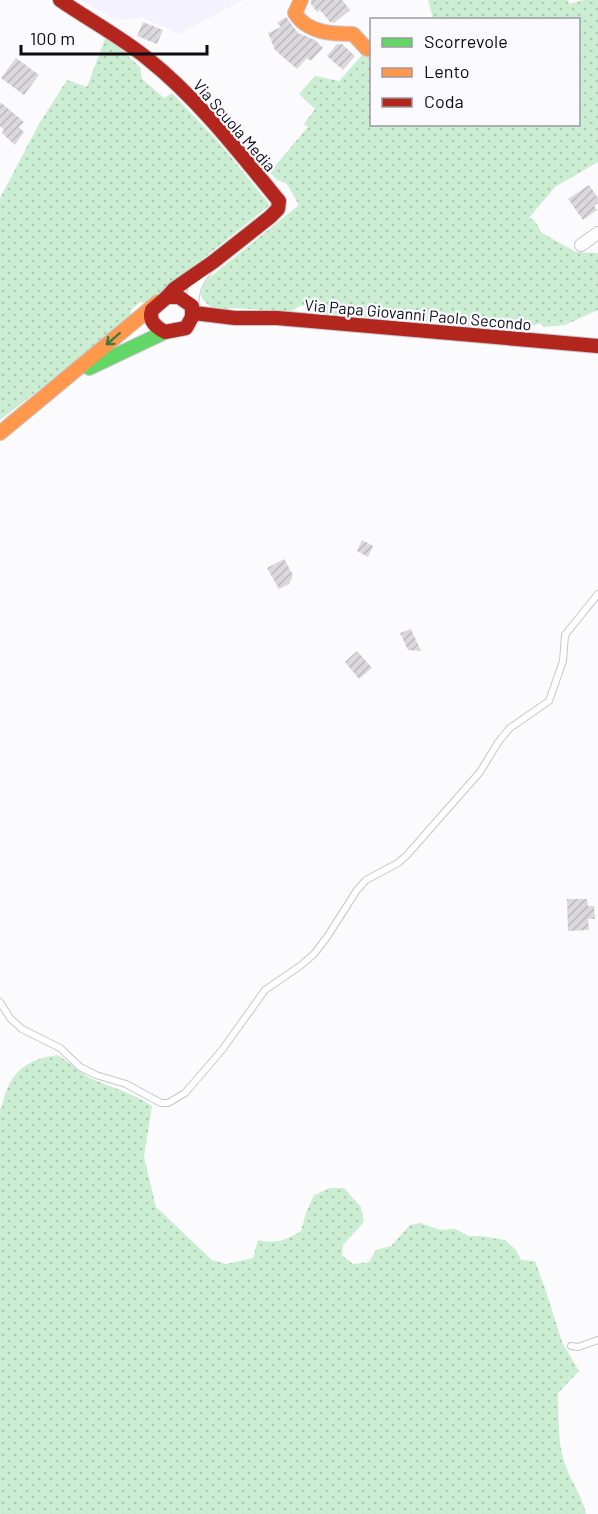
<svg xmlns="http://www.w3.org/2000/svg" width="598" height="1514" font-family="Barlow,sans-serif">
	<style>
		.built { fill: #f4f2fc }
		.grass { fill: url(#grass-dots) }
		.building { fill: url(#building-hatch) }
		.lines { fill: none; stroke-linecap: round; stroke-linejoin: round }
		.lane-casing { stroke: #c7c7cc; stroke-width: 8 }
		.street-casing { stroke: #c7c7cc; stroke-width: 14 }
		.fast-casing { stroke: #c7c7cc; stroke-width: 16 }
		.slow-casing { stroke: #c7c7cc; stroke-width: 16 }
		.jam-casing { stroke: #c7c7cc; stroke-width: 16 }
		.lane { stroke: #fefeff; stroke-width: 6 }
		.street { stroke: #fefeff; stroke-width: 12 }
		.fast { stroke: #63d668; stroke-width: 14 }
		.slow { stroke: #ff974d; stroke-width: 14 }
		.jam { stroke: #b3261e; stroke-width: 14 }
		.oneway { stroke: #3c7b41 }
		.labels { text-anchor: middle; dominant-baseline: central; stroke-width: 4.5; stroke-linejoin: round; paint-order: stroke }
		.street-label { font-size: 16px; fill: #0d0b12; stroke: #fafafe }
	</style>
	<defs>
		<pattern id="grass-dots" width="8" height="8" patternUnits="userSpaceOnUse" patternTransform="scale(1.5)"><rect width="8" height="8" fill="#cbedd1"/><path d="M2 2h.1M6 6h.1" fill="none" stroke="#adcab2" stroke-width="1.8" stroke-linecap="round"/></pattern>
		<pattern id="building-hatch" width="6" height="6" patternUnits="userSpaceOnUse" patternTransform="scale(1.5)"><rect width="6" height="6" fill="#dbd8dd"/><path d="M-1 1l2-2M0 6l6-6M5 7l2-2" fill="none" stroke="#bbb8bd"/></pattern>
	</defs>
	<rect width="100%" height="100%" fill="#fbfbfd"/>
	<path class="built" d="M80,0H243L179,34L143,18L117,20Z"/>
	<g class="grass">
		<path d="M428,0H568L569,4L583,0H598V162L555,187L529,218L534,220L542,233L576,252L598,253V310L565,325L544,327L539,323L536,325H518L516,328L456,325L450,319L440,317L432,322L326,314L319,306H300L290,312L235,308L216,310C200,300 196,294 209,278L299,205L287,184L277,180L270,172L308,127L304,124L315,109L299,94L315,76L339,81L365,52L371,60L372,124H578V20L433,19Z"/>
		<path d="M106,36L140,67L142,79L164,98L172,93L221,145L270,205L148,303L140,302L131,310L130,319L0,420V198L39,124L67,80L87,87Z"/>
		<path d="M58,1055C71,1064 82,1075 97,1081C116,1089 135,1094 152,1106L144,1157L156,1207L212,1260L226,1264L253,1258L258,1240C276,1244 285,1241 301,1231L306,1213L314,1195L330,1188H344L361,1207L364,1222L343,1245L342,1255L353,1264L369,1262L376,1250L391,1246L410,1225L421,1223L440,1230L455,1229L469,1236H481L505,1240L516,1250L521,1260L535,1261L546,1291L562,1342L579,1371L558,1393C559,1418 557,1444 566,1467C572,1483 583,1498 586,1514H0V1108L2,1107C8,1074 25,1059 58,1055Z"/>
	</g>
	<g class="building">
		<path d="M311,0H342L350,10L334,23L330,22L320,10L317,12L311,4Z"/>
		<path d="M286,17L298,33L315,40L323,48L311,61L307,58L297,69L275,50L268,33L281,27L277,23Z"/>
		<path d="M143,22L163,30L157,44L137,36Z"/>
		<path d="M337,44H342L355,56L343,70L327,56Z"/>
		<path d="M16,58L39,75L24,95L1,78Z"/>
		<path d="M0,102L24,122L19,127L24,132L15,145L2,133L4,130L0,126Z"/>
		<path d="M589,185L598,198V203L594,206L597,210L583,220L568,199Z"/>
		<path d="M362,540L373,546L368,557L357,551Z"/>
		<path d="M284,559L293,575L289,584L279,589L267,568Z"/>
		<path d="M411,629L421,651L408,650L400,633Z"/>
		<path d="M357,651L372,668L359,679L345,662Z"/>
		<path d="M567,899H587L588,906H594L595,919H588L589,930L568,931Z"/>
	</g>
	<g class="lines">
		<defs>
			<g id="lane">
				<path d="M0,1002L10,1018L22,1029L60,1048L80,1067L96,1075L126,1084L161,1103H168L185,1093L222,1050L265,990L300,966L314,954L327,937L357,890L366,880L398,863L407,855L480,772L499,741L510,728L549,701L563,661L565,635L598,594"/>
				<path d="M571,1346L578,1347L598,1340"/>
			</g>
			<g id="street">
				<path d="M581,245L598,233"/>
				<path d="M192,306C193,291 195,282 205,271"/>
			</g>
			<path id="fast" d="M89,368L165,332"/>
			<g id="slow">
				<path d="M301,0L295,13C307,33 332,34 353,34L367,49"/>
				<path d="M0,433L158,302"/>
			</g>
			<g id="jam">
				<path d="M60,0C89,20 121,37 148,59C198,99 238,151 279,201L278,209L270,217L213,262L174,289L167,297"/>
				<path d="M167,297H179L192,306V317L186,328L165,332C156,327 148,321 152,310Z"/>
				<path d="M194,313L235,318H277L598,346"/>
			</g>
		</defs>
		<use href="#lane" class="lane-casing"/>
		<use href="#street" class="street-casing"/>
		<use href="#fast" class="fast-casing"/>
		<use href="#slow" class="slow-casing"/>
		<use href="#jam" class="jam-casing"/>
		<use href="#lane" class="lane"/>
		<use href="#street" class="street"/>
		<use href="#fast" class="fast"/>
		<use href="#slow" class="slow"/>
		<use href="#jam" class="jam"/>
	</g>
	<defs><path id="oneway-shaft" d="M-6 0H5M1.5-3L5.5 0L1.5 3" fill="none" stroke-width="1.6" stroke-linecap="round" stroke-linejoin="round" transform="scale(1.5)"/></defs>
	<use class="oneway" href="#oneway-shaft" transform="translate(113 339) rotate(139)"/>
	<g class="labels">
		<g class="street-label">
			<text transform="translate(235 125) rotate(49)">Via Scuola Media</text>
			<text transform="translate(418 314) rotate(5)">Via Papa Giovanni Paolo Secondo</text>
		</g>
	</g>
	<rect x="370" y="18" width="210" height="108" fill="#fafafe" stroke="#9b9aa0" stroke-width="1.5"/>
	<rect x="382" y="38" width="30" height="9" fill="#63d668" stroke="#9b9aa0" stroke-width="1.5"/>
	<text x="424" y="48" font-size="18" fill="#0d0b12">Scorrevole</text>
	<rect x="382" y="68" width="30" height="9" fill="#ff974d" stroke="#9b9aa0" stroke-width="1.5"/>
	<text x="424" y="78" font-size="18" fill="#0d0b12">Lento</text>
	<rect x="382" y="98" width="30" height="9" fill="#b3261e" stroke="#9b9aa0" stroke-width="1.5"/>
	<text x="424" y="108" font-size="18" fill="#0d0b12">Coda</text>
	<path d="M21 45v9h186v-9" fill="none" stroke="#0d0b12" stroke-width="3"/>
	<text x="30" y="45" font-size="18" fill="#0d0b12" stroke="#fafafe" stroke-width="4.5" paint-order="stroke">100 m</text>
</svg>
